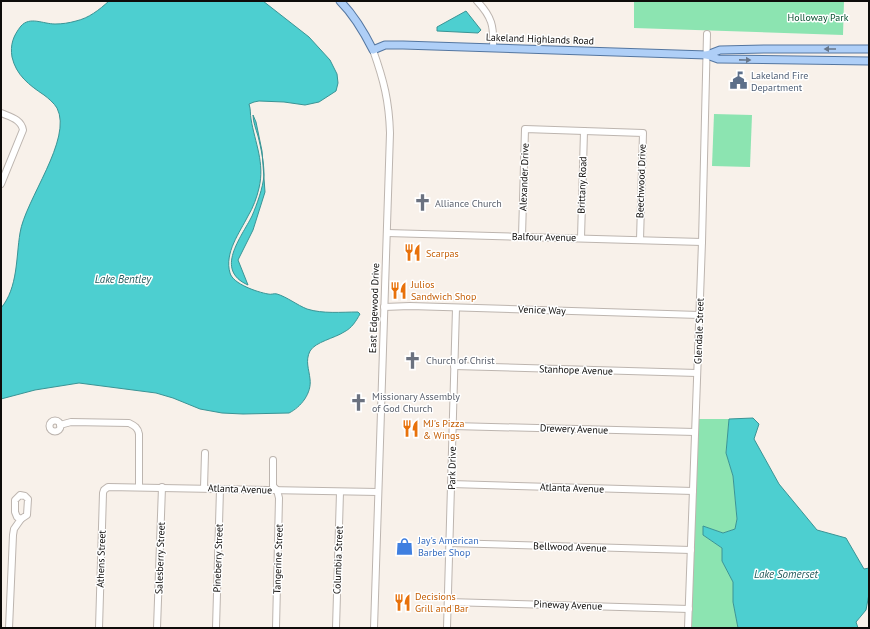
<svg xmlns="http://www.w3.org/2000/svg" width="870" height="629" font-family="'PT Sans',sans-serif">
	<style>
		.green { fill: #8ce4b1 }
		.water { fill: #4dcfd0; stroke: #3a9495 }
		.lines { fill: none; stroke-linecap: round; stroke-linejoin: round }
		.minor-casing { stroke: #bdb5af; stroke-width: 8 }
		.major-casing { stroke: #5476a0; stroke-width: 9 }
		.minor { stroke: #fff; stroke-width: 6 }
		.major { stroke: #afcff7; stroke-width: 7 }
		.oneway { fill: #67778c }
		.labels { text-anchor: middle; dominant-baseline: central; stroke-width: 3; stroke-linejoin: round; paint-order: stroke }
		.park-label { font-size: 10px; fill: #084f2f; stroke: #fff }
		.street-label { font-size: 10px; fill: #0e0c0a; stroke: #fff }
		.service-label { font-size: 10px; fill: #4e5e75; stroke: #fff; text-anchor: start }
		.worship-label { font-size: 10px; fill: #5b616d; stroke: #fff; text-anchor: start }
		.food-label { font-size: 10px; fill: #c56008; stroke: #fff; text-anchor: start }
		.shop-label { font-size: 10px; fill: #366cbe; stroke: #fff; text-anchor: start }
		.water-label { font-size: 11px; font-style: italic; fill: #265c5d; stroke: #fff }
	</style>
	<rect width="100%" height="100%" fill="#f8f1ea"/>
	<g class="green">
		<path d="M634,1H844L843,35L634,28Z"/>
		<path d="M714,114L752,115L750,167L712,166Z"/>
		<path d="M696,419H729L726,453L733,476L737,520L735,529L723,533L703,526V535L722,548V561L733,582V602L738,628H688Z"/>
	</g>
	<g class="water">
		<path d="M109,1H263L309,37L330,60L337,74L338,83L336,91L319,102L305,105L284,102L259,101L254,102L249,104C251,110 250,114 251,119C255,143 265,163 259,188C257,197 253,208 248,216C240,232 224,253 230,273C233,284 257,292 268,294C271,295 274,293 277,294C287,297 297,305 307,309C323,314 341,312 358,312L360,314C356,321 352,328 344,332C335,338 315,342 310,351C305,361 309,369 310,379C312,393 301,407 289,413L243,414L222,413L200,409L173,398L156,393L79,383L35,390L1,399V308C18,288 16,257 20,233C25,200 73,139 57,108C54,103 48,98 44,95C29,85 16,75 12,57C10,45 13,36 21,26C30,16 43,24 55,24C62,24 69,23 76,21C89,18 99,10 109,1Z"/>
		<path d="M466,11L481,30L478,33L437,31V27Z"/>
		<path d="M253,115L256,122L262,151L265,192L253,230L238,260L248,285C214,270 241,238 252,216C257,204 263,188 264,175C264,162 261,148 258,136C256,129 253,122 253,115Z"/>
		<path d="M753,418L759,424L754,439L779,484L817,530L846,538L864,569L869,568V594L866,610L856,622L858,628H738L733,602V582L722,561V548L703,535V526L723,533L735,529L737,519L733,476L726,453L729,419Z"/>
	</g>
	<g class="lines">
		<defs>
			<g id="minor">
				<path d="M477,1C492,17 494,26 493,47"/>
				<path d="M373,50C384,81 389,101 390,133L374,628"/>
				<path d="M1,113C10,117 21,119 23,130L1,184"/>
				<path d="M387,233L702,242"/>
				<path d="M522,236L525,129L643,133L640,240"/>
				<path d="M581,238L584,131"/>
				<path d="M384,307L410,306L699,315"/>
				<path d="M454,366L697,373"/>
				<circle cx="55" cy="426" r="5.5"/>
				<path d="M60,425L71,422L129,423C135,426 138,428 139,434V486"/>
				<path d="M453,426L695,432"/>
				<path d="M273,460V486L277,490L279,498L276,628"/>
				<path d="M451,484L693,491"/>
				<path d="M204,488L205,453"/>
				<path d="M20,495L25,496L28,499L27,515L21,519L17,517L15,512V500Z"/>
				<path d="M449,543L691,550"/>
				<path d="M448,602L689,609"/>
				<path d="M9,628L13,535L14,529L21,519"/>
				<path d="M99,628L103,493L104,490L108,487L378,492"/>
				<path d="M157,628L162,487"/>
				<path d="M216,628L220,489"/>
				<path d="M336,628L340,492"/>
				<path d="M447,628L456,308"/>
				<path d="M688,628L702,242L707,34"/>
			</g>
			<g id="major">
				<path d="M340,1C354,15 364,32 373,50L385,45H403L707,55L718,59L869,61"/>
				<path d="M707,55L720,50L764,49H869"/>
			</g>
		</defs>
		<use href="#minor" class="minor-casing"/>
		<use href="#major" class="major-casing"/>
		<use href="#minor" class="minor"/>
		<use href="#major" class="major"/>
	</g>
	<defs><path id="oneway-solid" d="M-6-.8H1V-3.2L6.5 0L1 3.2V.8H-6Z"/></defs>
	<g class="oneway">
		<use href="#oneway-solid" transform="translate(830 49) rotate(-180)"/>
		<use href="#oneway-solid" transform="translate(745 60) rotate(1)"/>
	</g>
	<defs>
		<symbol id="civic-bare" viewBox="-9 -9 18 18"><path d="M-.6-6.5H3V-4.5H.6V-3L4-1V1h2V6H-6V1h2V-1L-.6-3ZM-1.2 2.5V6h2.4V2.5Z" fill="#5c6f8a" stroke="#fff" stroke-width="2.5" paint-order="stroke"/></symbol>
		<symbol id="church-bare" viewBox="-9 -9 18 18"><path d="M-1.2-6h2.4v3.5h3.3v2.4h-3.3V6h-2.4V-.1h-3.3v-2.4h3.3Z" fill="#6b7280" stroke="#fff" stroke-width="2.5" paint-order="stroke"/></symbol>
		<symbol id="restaurant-bare" viewBox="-9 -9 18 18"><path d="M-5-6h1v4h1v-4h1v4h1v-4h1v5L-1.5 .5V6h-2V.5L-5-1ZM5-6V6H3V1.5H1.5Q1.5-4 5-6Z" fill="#e8710a" stroke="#fff" stroke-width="2.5" paint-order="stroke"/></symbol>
		<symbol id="shop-bare" viewBox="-9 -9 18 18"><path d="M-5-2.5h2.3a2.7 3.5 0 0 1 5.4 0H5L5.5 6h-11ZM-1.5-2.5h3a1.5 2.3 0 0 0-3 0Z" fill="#3f7fe0" stroke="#fff" stroke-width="2.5" paint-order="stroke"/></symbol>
	</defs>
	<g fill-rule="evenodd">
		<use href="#civic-bare" x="726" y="68" width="25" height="25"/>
		<use href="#church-bare" x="410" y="190" width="25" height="25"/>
		<use href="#restaurant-bare" x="400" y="240" width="25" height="25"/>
		<use href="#restaurant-bare" x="386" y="278" width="25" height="25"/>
		<use href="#church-bare" x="400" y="348" width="25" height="25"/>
		<use href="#church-bare" x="346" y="390" width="25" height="25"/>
		<use href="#restaurant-bare" x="398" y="416" width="25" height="25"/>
		<use href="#shop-bare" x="392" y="534" width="25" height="25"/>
		<use href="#restaurant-bare" x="390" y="590" width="25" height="25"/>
	</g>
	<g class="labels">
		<g class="park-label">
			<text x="818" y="17">Holloway Park</text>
		</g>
		<g class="street-label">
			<text transform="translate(540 39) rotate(2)">Lakeland Highlands Road</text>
			<text transform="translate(524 177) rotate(-88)">Alexander Drive</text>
			<text transform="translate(641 181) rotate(-88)">Beechwood Drive</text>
			<text transform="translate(582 185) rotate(-88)">Brittany Road</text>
			<text transform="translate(544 237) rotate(1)">Balfour Avenue</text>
			<text transform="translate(374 308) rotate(-88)">East Edgewood Drive</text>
			<text transform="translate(542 310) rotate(2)">Venice Way</text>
			<text transform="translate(699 331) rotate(-88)">Glendale Street</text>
			<text transform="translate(576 370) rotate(2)">Stanhope Avenue</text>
			<text transform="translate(574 429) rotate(2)">Drewery Avenue</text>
			<text transform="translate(452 468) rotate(-89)">Park Drive</text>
			<text transform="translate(572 488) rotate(2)">Atlanta Avenue</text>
			<text transform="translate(240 489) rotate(2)">Atlanta Avenue</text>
			<text transform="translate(570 547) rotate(2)">Bellwood Avenue</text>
			<text transform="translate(160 558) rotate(-88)">Salesberry Street</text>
			<text transform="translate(218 558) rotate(-88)">Pineberry Street</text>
			<text transform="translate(101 559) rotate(-88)">Athens Street</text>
			<text transform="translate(278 559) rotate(-88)">Tangerine Street</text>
			<text transform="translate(338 560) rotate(-88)">Columbia Street</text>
			<text transform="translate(568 605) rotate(2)">Pineway Avenue</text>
		</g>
		<g class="service-label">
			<text x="751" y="75">Lakeland Fire<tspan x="751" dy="12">Department</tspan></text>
		</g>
		<g class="worship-label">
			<text x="435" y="203">Alliance Church</text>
			<text x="426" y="360">Church of Christ</text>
			<text x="372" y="396">Missionary Assembly<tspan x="372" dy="12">of God Church</tspan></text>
		</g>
		<g class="food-label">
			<text x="426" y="253">Scarpas</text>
			<text x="411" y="284">Julios<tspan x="411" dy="12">Sandwich Shop</tspan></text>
			<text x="423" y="423">MJ's Pizza<tspan x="423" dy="12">&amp; Wings</tspan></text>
			<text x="415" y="596">Decisions<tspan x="415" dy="12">Grill and Bar</tspan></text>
		</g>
		<g class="shop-label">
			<text x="418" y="540">Jay's American<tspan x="418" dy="12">Barber Shop</tspan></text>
		</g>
		<g class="water-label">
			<text x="123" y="279">Lake Bentley</text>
			<text x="786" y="574">Lake Somerset</text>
		</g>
	</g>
	<rect width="870" height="629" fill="none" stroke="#0e0c0a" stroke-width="4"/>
</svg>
